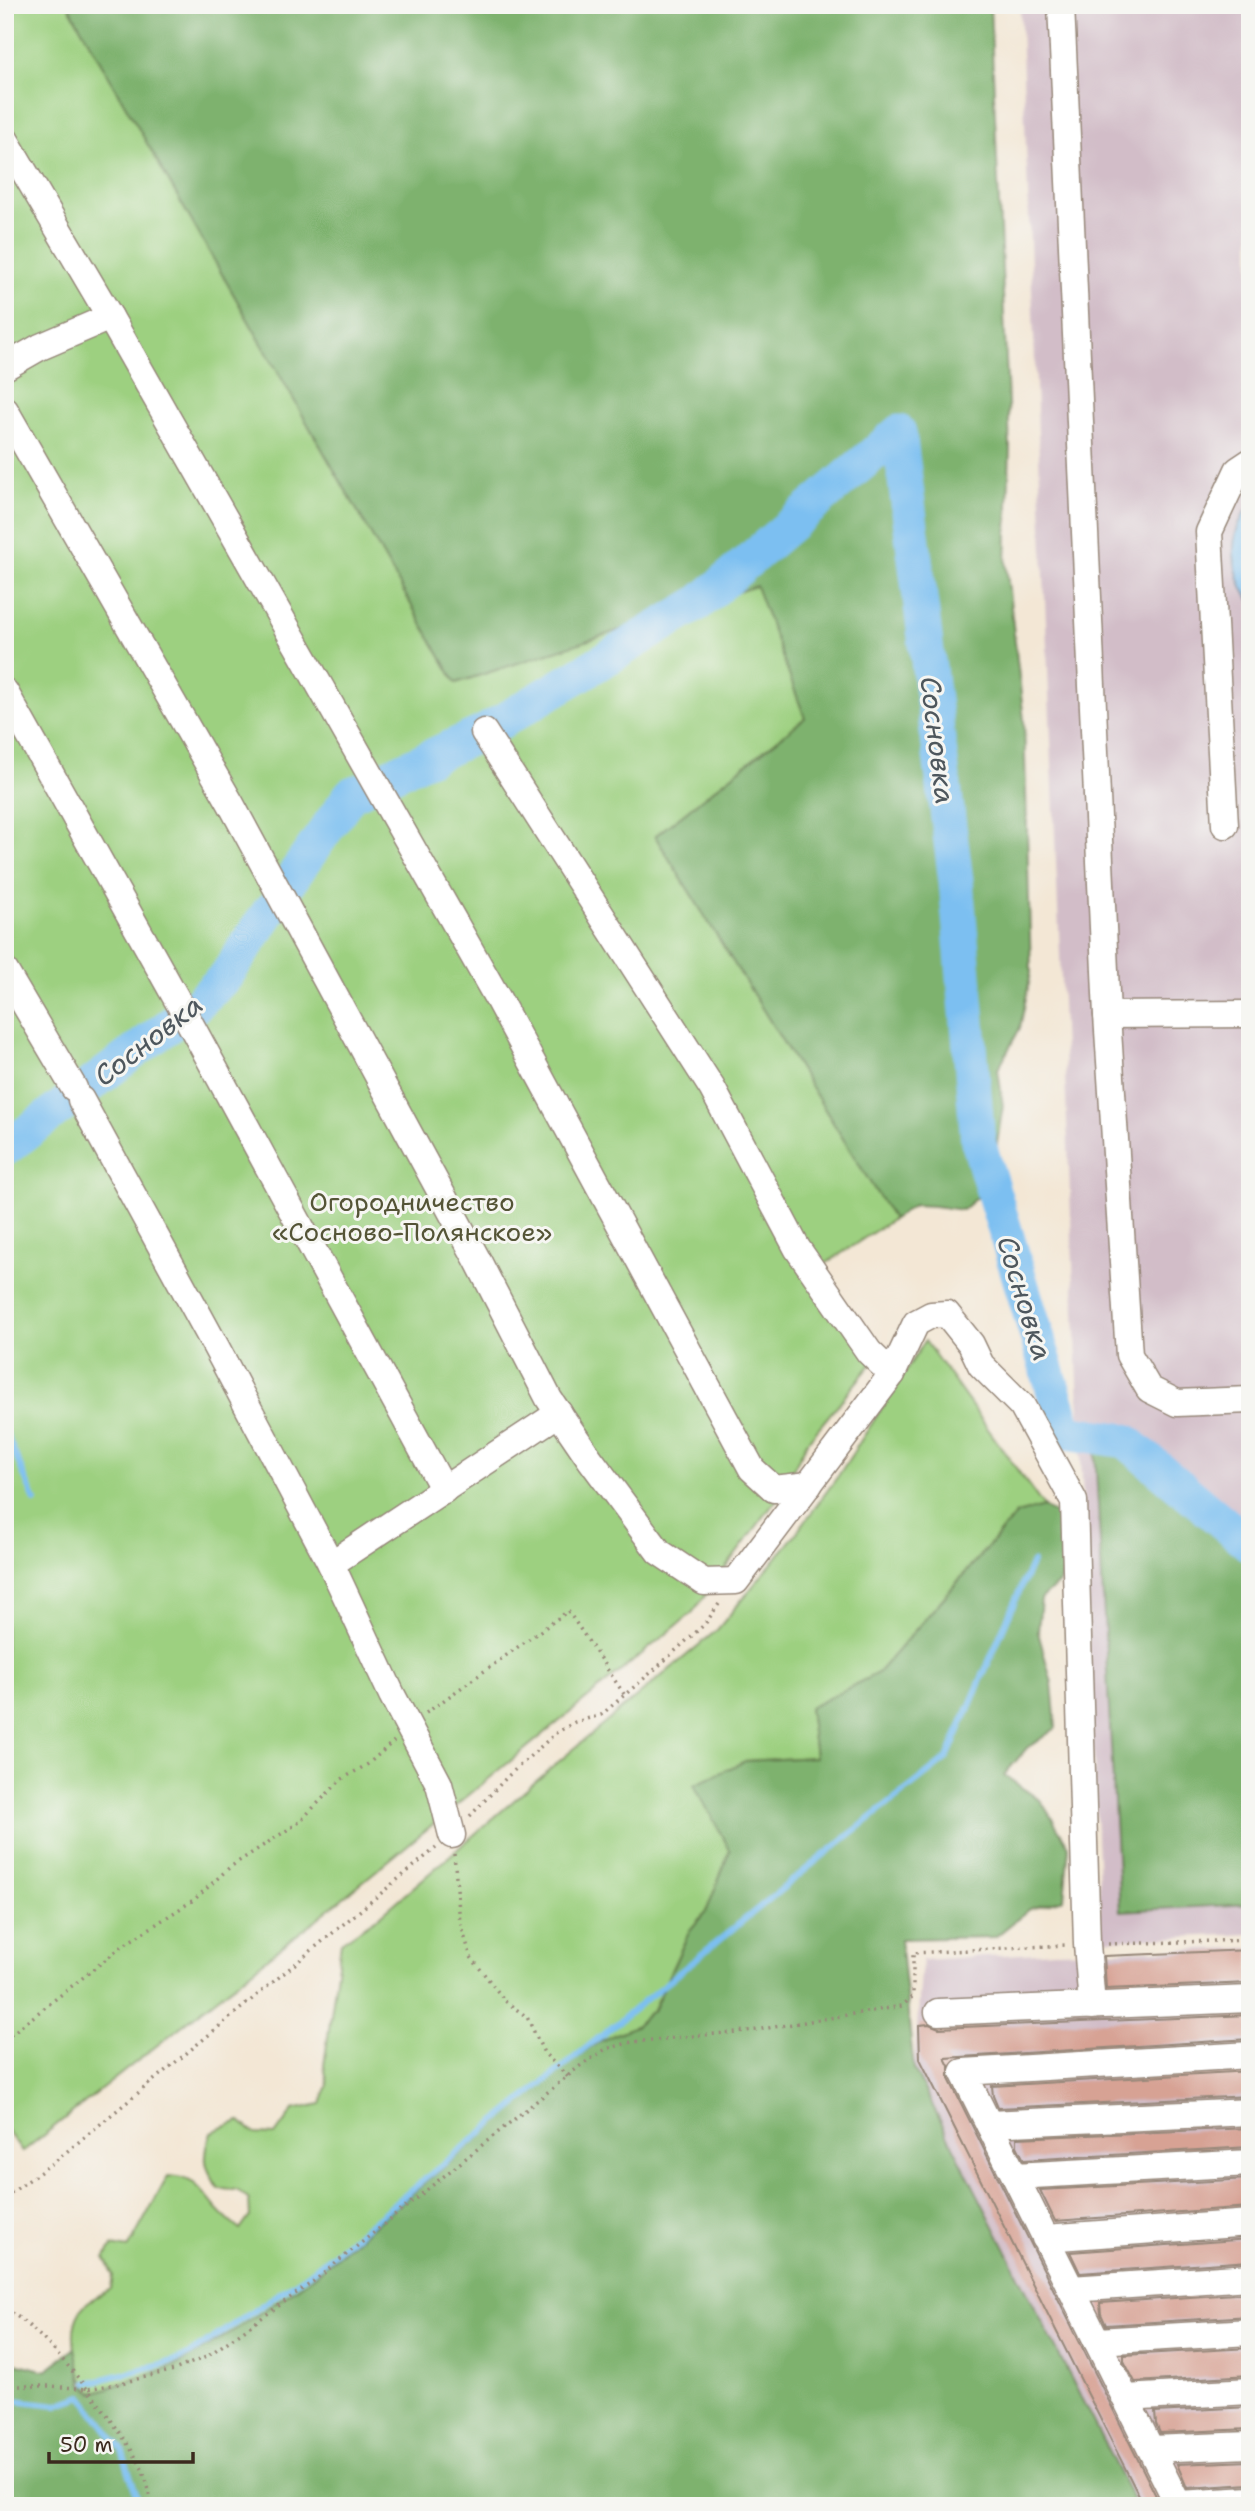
<svg xmlns="http://www.w3.org/2000/svg" width="1255" height="2511" font-family="'Shantell Sans',sans-serif">
	<style>
		.industrial { fill: #d2bdc8 }
		.green { fill: #9dd080; stroke: #6c7d4f; stroke-width: 2 }
		.forest { fill: #7eb26e; stroke: #5c6e46; stroke-width: 2 }
		.water { fill: #7bbff1; stroke: #5b7488; stroke-width: 2 }
		.lines { fill: none; stroke-linecap: round; stroke-linejoin: round }
		.stream { stroke: #7bbff1; stroke-width: 6 }
		.river { stroke: #7bbff1; stroke-width: 35 }
		.building { fill: #d7a294 }
		.minor-casing { stroke: #97887a; stroke-width: 29 }
		.path { stroke: #97887a; stroke-width: 3.5; stroke-dasharray: 2 5; stroke-linecap: butt }
		.minor { stroke: #fff; stroke-width: 26 }
		.labels { text-anchor: middle; dominant-baseline: central; stroke-width: 6; stroke-linejoin: round; paint-order: stroke }
		.park-label { font-size: 26px; fill: #545436; stroke: #f6f6f2 }
		.water-label { font-size: 28px; font-style: italic; fill: #4e575d; stroke: #f6f6f2 }
	</style>
	<rect width="100%" height="100%" fill="#f6f6f2"/>
	<filter id="ink" filterUnits="userSpaceOnUse"><feTurbulence type="fractalNoise" baseFrequency=".0143" numOctaves="2"/><feDisplacementMap in="SourceGraphic" scale="14" xChannelSelector="R" yChannelSelector="G"/><feConvolveMatrix kernelMatrix="1 2 1 2 8 2 1 2 1" color-interpolation-filters="sRGB"/></filter>
	<filter id="wash" filterUnits="userSpaceOnUse"><feTurbulence type="fractalNoise" baseFrequency=".00686" numOctaves="4" result="noise"/><feDisplacementMap in="SourceGraphic" scale="28" xChannelSelector="R" yChannelSelector="G"/><feGaussianBlur stdDeviation="1.57" result="paint"/><feColorMatrix in="noise" values="0 0 0 0 0 0 0 0 0 0 0 0 0 0 0 0 0 1.4 0 .05"/><feComposite in="paint" operator="in"/></filter>
	<g filter="url(#wash)">
		<rect width="100%" height="100%" fill="#f3e7d5"/>
		<g class="industrial">
			<path d="M1020,5H1250V1934L1106,1940L1101,1930Z"/>
			<path d="M1250,1948V2506H1136L914,2069L922,1960L1054,1952Z"/>
		</g>
		<g class="green">
			<path d="M5,5H68L456,683L756,585L805,718L655,836L893,1219L815,1271L874,1361L807,1442L780,1495L692,1613L312,1923L22,2152L5,2128Z"/>
			<path d="M925,1341L1044,1507L1016,1514L878,1673L809,1708L815,1757L745,1761L730,1850L707,1910L690,1930L653,2009L635,2026L600,2041L563,2068L307,2281L238,2328L177,2365L93,2393C77,2378 67,2331 80,2311C86,2300 101,2295 111,2289L113,2275L105,2259L112,2246L128,2249L168,2176C192,2177 198,2185 212,2203C219,2213 231,2223 240,2230L250,2216L249,2200L237,2190L219,2189C203,2166 203,2158 211,2132L240,2121L255,2134L275,2135L293,2110L321,2104L328,2085L324,2066L341,1942L381,1915L563,1758L717,1630L795,1535L838,1476Z"/>
		</g>
		<g class="forest">
			<path d="M68,5H990L1010,447L1006,564L1024,720L1031,973L1020,1028L998,1069L1003,1106L990,1186L962,1210L934,1206L914,1205L893,1219L655,836L805,718L756,586L456,683Z"/>
			<path d="M1094,1432L1250,1561V1904L1120,1911Z"/>
			<path d="M1044,1507L1064,1520L1066,1558L1061,1581L1041,1599L1038,1632L1052,1683L1056,1728L1026,1749L1004,1775L1041,1801L1069,1846L1064,1899L1030,1909L995,1937L900,1939L914,2069L1136,2506H5V2360L42,2370L48,2369L75,2348L83,2384L93,2393L177,2365L238,2328L307,2281L563,2068L600,2041L635,2026L654,2009L690,1930L707,1910L730,1850L694,1785L745,1761L815,1757L809,1708L878,1673L1017,1514Z"/>
		</g>
		<g class="water">
			<path d="M1250,506V601C1231,572 1226,535 1250,506Z"/>
			<path d="M1250,719V790C1239,768 1238,741 1250,719Z"/>
		</g>
		<g class="lines">
			<g class="stream">
				<path d="M5,1431L35,1501"/>
				<path d="M88,2383L177,2360L190,2354L308,2274L820,1858L947,1758L1032,1562"/>
				<path d="M5,2399L57,2405L82,2396L122,2450L140,2506"/>
			</g>
			<g class="river">
				<path d="M389,776L484,732L699,603L899,432L956,881L978,1141L1066,1432L1126,1441L1250,1545"/>
				<path d="M290,881L351,794L361,790"/>
				<path d="M5,1149L194,1007L226,976L270,910"/>
			</g>
		</g>
		<g id="blocks">
			<g class="building">
				<path d="M1250,1950V1983L1106,1989L1104,1956Z"/>
				<path d="M1250,2015V2039L945,2058L949,2066V2079L1161,2506H1144L920,2059L919,2025L929,2024L939,2028Z"/>
				<path d="M1250,2071V2096L998,2108L993,2096L992,2086Z"/>
				<path d="M1250,2128V2147L1024,2160L1017,2146V2138Z"/>
				<path d="M1250,2179V2207L1055,2221L1040,2190Z"/>
				<path d="M1250,2239V2261L1080,2273L1070,2252Z"/>
				<path d="M1250,2293V2316L1106,2325L1101,2314L1100,2303Z"/>
				<path d="M1250,2348V2375L1135,2382L1124,2361V2355Z"/>
				<path d="M1250,2407V2429L1160,2433L1156,2424L1155,2412Z"/>
				<path d="M1250,2461V2484L1187,2488L1177,2464Z"/>
			</g>
		</g>
	</g>
	<g filter="url(#ink)">
		<use href="#blocks" fill-opacity="0" stroke="#97887a" stroke-width="2"/>
		<g class="lines">
			<defs>
				<g id="minor">
					<path d="M1061,5L1107,1015L1129,1355L1149,1389L1177,1403L1250,1400"/>
					<path d="M5,139L110,317L498,999L752,1469L774,1489L809,1485"/>
					<path d="M5,367L40,347L110,317"/>
					<path d="M5,410L231,804L478,1261L549,1399L590,1459L659,1552L704,1582L736,1581L892,1374L916,1323L931,1315L947,1314L971,1344L981,1365L1022,1406L1074,1501L1087,1944L1092,2006"/>
					<path d="M5,692L180,1005L444,1490"/>
					<path d="M484,732L712,1088L797,1248L869,1352L892,1374"/>
					<path d="M1225,825L1209,532L1238,470L1250,462"/>
					<path d="M5,971L74,1088"/>
					<path d="M1107,1015L1250,1014"/>
					<path d="M81,1100L216,1347L331,1564L392,1695L439,1784L452,1835"/>
					<path d="M331,1564L559,1413"/>
					<path d="M938,2012L1250,1999"/>
					<path d="M989,2124L1250,2112"/>
					<path d="M1015,2176L1250,2163"/>
					<path d="M1045,2238L1250,2223"/>
					<path d="M1071,2289L1250,2277"/>
					<path d="M1097,2341L1250,2332"/>
					<path d="M1125,2398L1250,2391"/>
					<path d="M1151,2449L1250,2445"/>
					<path d="M1178,2504L1250,2500"/>
					<path d="M1179,2506L963,2072L1250,2055"/>
				</g>
			</defs>
			<use href="#minor" class="minor-casing"/>
			<g class="path">
				<path d="M426,1713L568,1611L624,1694"/>
				<path d="M470,1816L508,1776L556,1733L575,1722L601,1715L654,1670L705,1624L719,1604"/>
				<path d="M454,1854L460,1922L471,1957L505,2001L527,2017L544,2053L568,2077"/>
				<path d="M1108,1944L1250,1940"/>
				<path d="M5,2039L124,1945L195,1899L230,1867L298,1823L342,1779L368,1764L394,1741"/>
				<path d="M5,2197L53,2163L436,1848"/>
				<path d="M5,2310C40,2322 126,2434 142,2469C147,2481 150,2494 153,2506"/>
				<path d="M5,2386H50L87,2389L117,2384L174,2370L206,2357L314,2281L580,2066L606,2049L632,2042L756,2030L902,2006L913,1996V1953L1066,1945"/>
			</g>
			<use href="#minor" class="minor"/>
		</g>
	</g>
	<g class="labels">
		<g class="park-label">
			<text x="412" y="1201">Огородничество<tspan x="412" dy="30">«Сосново-Полянское»</tspan></text>
		</g>
		<g class="water-label">
			<text transform="translate(938 740) rotate(83)">Сосновка</text>
			<text transform="translate(148 1040) rotate(-38)">Сосновка</text>
			<text transform="translate(1025 1298) rotate(73)">Сосновка</text>
		</g>
	</g>
	<rect width="1255" height="2511" fill="none" stroke="#f6f6f2" stroke-width="28"/>
	<path d="M49 2452v10h144v-10" fill="none" stroke="#3b2a1e" stroke-width="3.5"/>
	<text x="60" y="2452" font-size="21" fill="#3b2a1e" stroke="#f6f6f2" stroke-width="5" paint-order="stroke">50 m</text>
</svg>
